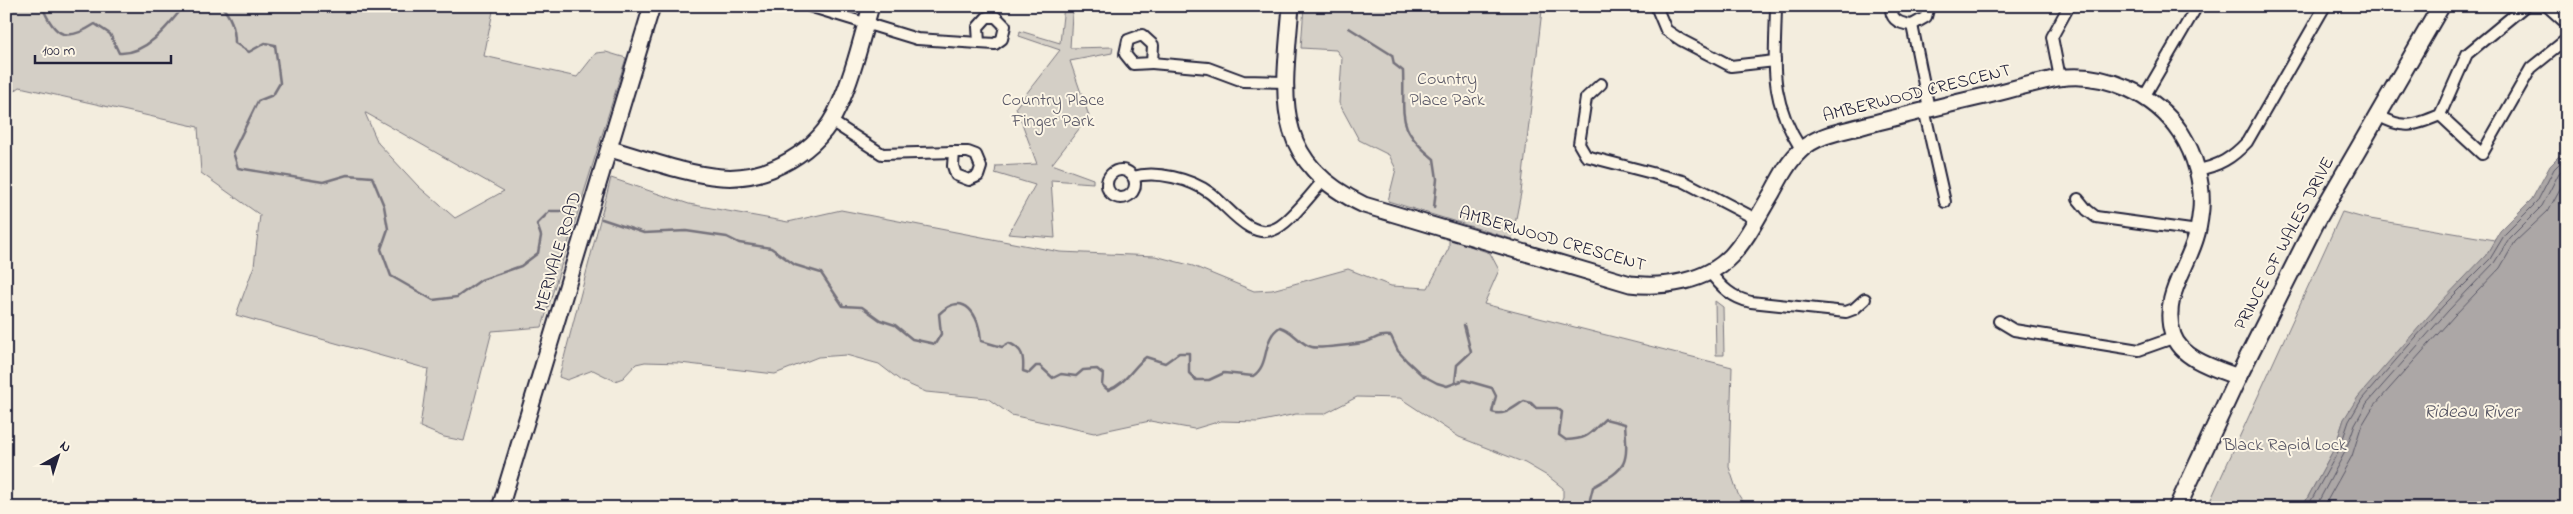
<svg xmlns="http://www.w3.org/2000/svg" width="2573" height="514" font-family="'Indie Flower',sans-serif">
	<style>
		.green { fill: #d4cfc6; stroke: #7b7880; fill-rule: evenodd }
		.water { fill: #aca7a6; stroke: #75727b }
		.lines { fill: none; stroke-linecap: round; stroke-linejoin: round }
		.shore { stroke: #595766; stroke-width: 1 }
		.stream { stroke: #75727b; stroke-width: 2.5 }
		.street-casing { stroke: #22223b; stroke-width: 14 }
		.secondary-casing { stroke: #22223b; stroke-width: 19 }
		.primary-casing { stroke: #22223b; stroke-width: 20 }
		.street { stroke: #fcf5e5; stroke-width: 10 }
		.secondary { stroke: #fcf5e5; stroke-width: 15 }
		.primary { stroke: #fcf5e5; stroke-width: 16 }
		.labels { text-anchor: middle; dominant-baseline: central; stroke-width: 4; stroke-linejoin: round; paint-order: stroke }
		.park-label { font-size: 18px; fill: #575665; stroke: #fcf5e5 }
		.street-label { font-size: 18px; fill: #22223b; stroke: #fcf5e5 }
		.water-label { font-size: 19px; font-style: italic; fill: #525160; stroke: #fcf5e5 }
	</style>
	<rect width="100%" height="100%" fill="#f3edde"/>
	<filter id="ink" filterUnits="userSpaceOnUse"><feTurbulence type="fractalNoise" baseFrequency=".02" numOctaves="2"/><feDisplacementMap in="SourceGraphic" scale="10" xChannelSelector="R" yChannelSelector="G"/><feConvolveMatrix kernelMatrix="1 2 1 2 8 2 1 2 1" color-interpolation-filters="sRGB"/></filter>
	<g filter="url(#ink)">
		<g class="green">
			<path d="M6,6H494L484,56L577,77L596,53L606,52L626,58L542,327L492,331L464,441L444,437L420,427L428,369L236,315L254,266L260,215L201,173L198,127L20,87L6,97ZM365,113H366L504,191L455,218L418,186L378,143Z"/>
			<path d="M1064,6H1082L1072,14L1070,48L1113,47L1112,53L1070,61L1089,116L1052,164L1093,179V183L1051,180L1055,238L1008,234L1035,185L995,173L996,166L1037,164L1016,107L1060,50L1019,36L1020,31L1060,43Z"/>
			<path d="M1304,6H1517L1542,10L1521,193L1512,239L1388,201L1396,169L1389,155L1359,140L1339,103L1342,58L1336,50L1301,48Z"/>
			<path d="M611,178L689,204L788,222L841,210L1060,252L1155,256L1193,266L1254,291L1272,290L1348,269L1391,286L1428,288L1449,248V239L1490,253L1499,270L1484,304L1732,367L1729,467L1738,494L1747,508H1557L1563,497V488L1549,477L1525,463L1459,437L1400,398L1357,397L1324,414H1296L1258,422L1221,421L1194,429L1150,421L1094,433L1011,415L987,398L926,392L901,381L879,364L846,355L818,357L775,374L680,363L645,362L636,364L623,378L615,381L593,370L567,380L559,377Z"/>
			<path d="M2342,212L2364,218L2495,240L2486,255L2344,419L2335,447L2302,508H2207Z"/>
			<path d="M1715,301L1723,307L1724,355H1716Z"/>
		</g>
		<path class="water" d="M2567,149V508H2302L2335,447L2344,419L2358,397L2440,303L2486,255L2500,231L2532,199L2550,166Z"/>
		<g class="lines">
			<g class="shore">
				<path d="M2307,508L2339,450L2349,421L2362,399L2443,306L2490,259L2505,234L2537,202L2554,169L2567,156"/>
				<path d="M2315,508L2345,452L2355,424L2367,403L2448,311L2494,263L2510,238L2542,206L2559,173L2567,165"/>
				<path d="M2323,508L2352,456L2361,427L2373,407L2454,316L2500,268L2515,242L2548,211L2567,176"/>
			</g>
			<g class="stream">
				<path d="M42,6C55,38 67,42 95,24L110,34L119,53C146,55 168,26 184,6"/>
				<path d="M221,6C231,16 235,29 235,43L249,52L265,43L275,45L280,83L273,95L258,101L233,152L238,168L323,182L347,175L372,177L384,206L388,229L381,249L391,276L433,300L457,297L481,280L521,266L538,253L541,236L537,224L550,211H564"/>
				<path d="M1349,28L1392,55L1394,64L1403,71C1405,117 1395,127 1434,159L1437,179L1434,208"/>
				<path d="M602,219L644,233L686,231L727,237L739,243L771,248L795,265L821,273L843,306L862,307L880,320L895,325L912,339L935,344L941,334L939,314C964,289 980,316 981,341L1002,347L1009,343C1023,349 1024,357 1023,371L1029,373L1036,366H1040L1053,378L1061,374L1076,376L1083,370L1097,369L1103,374L1102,385L1108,390C1126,384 1132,368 1146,357L1165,363L1179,353H1189V373L1196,380H1209L1224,373L1253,376C1271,364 1261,339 1280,327C1293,330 1299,344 1312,347C1318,349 1359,344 1366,342C1378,338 1377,335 1391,336L1398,351L1407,361L1422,375L1437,383L1447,386L1464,380L1492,388L1496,396L1492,412C1504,417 1514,407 1524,401L1531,403L1536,408H1557L1562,412L1559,435L1566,440C1589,439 1589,434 1605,419L1625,424C1628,465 1628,467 1593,487L1590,499L1592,508"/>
				<path d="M1455,383L1457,365L1471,352L1464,325"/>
				<path d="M1652,508H1661"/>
			</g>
			<defs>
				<g id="street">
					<path d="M809,6L917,39L979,43"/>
					<path d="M1656,6L1666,30L1681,40L1731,66L1775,61"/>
					<path d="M1776,6C1775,65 1768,97 1801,149"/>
					<path d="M1891,6C1890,20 1900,24 1912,25L1926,17L1929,6"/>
					<path d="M2547,6L2567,24"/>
					<path d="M987,17H996L1005,26L1002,39L995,44L979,43L978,27Z"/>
					<path d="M1912,25L1929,109"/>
					<path d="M1142,35L1153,45L1152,63L1133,64L1125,54L1128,40Z"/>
					<path d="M1152,63L1208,68L1243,81L1285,82"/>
					<path d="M2060,78L2052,37L2069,6"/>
					<path d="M1601,84L1586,98L1579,144L1586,156L1683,181L1756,219"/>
					<path d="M2144,97L2197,6"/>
					<path d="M1924,109L1945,202"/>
					<path d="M2378,115C2403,130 2414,126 2440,115L2467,54L2525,6"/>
					<path d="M2440,115L2482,154L2531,68L2567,39"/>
					<path d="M831,121L882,154L954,152"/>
					<path d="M954,152H968L976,155L981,167L978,176L969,180L956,175L953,166Z"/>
					<path d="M2197,170C2219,166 2232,158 2247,142L2325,6"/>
					<circle cx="1121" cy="184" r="14"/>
					<path d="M1133,177C1156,170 1191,179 1210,193C1229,207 1251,242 1277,228C1293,219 1311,194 1323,181"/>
					<path d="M2078,199L2087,210L2096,217L2198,231"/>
					<path d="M1709,271C1721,287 1732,298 1751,302L1846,312L1854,309L1865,299"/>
					<path d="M1999,321L2014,330L2139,350L2173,338"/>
				</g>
				<g id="secondary">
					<path d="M1291,6C1284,95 1269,160 1364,205L1630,284C1664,288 1706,282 1731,256C1748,238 1759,214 1772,193C1780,178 1788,162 1801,150C1818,134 1845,131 1866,125C1906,115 1945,105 1985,96C2009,90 2034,83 2058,78C2105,71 2155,94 2181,133C2195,155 2203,183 2201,209C2200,218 2199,228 2196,237C2186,271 2161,298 2173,335C2181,359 2217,369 2238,377"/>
					<path d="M610,149C646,159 684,174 721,177C768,181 819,151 838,108C853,76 861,40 871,6"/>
					<path d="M500,508L652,6"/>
				</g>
				<path id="primary" d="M2177,508L2238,377L2315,224L2441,6"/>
			</defs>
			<use href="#street" class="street-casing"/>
			<use href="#secondary" class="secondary-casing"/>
			<use href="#primary" class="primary-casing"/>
			<use href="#street" class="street"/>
			<use href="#secondary" class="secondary"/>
			<use href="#primary" class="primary"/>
		</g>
	</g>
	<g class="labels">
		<g class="park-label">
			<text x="1447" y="80">Country<tspan x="1447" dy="21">Place Park</tspan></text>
			<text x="1053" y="101">Country Place<tspan x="1053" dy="21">Finger Park</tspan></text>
			<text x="2285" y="446">Black Rapid Lock</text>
		</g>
		<g class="street-label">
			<text transform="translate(1917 94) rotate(-14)">AMBERWOOD CRESCENT</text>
			<text transform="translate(1552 240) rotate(16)">AMBERWOOD CRESCENT</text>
			<text transform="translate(2285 244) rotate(-62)">PRINCE OF WALES DRIVE</text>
			<text transform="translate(559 252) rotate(-73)">MERIVALE ROAD</text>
		</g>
		<g class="water-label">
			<text x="2471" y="412">Rideau River</text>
		</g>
	</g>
	<rect width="2573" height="514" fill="none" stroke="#fcf5e5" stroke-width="25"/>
	<rect x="12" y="12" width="2548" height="489" fill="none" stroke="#22223b" stroke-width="2" filter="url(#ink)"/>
	<g transform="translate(58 456) rotate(39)" stroke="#fcf5e5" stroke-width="4" paint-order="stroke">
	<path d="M0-4L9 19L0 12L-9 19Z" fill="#22223b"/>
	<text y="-8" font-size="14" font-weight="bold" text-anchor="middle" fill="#22223b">N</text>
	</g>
	<path d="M35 55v8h136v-8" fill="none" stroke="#22223b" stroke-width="2.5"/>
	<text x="42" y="55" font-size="15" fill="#22223b" stroke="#fcf5e5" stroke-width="4" paint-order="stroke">100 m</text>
</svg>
